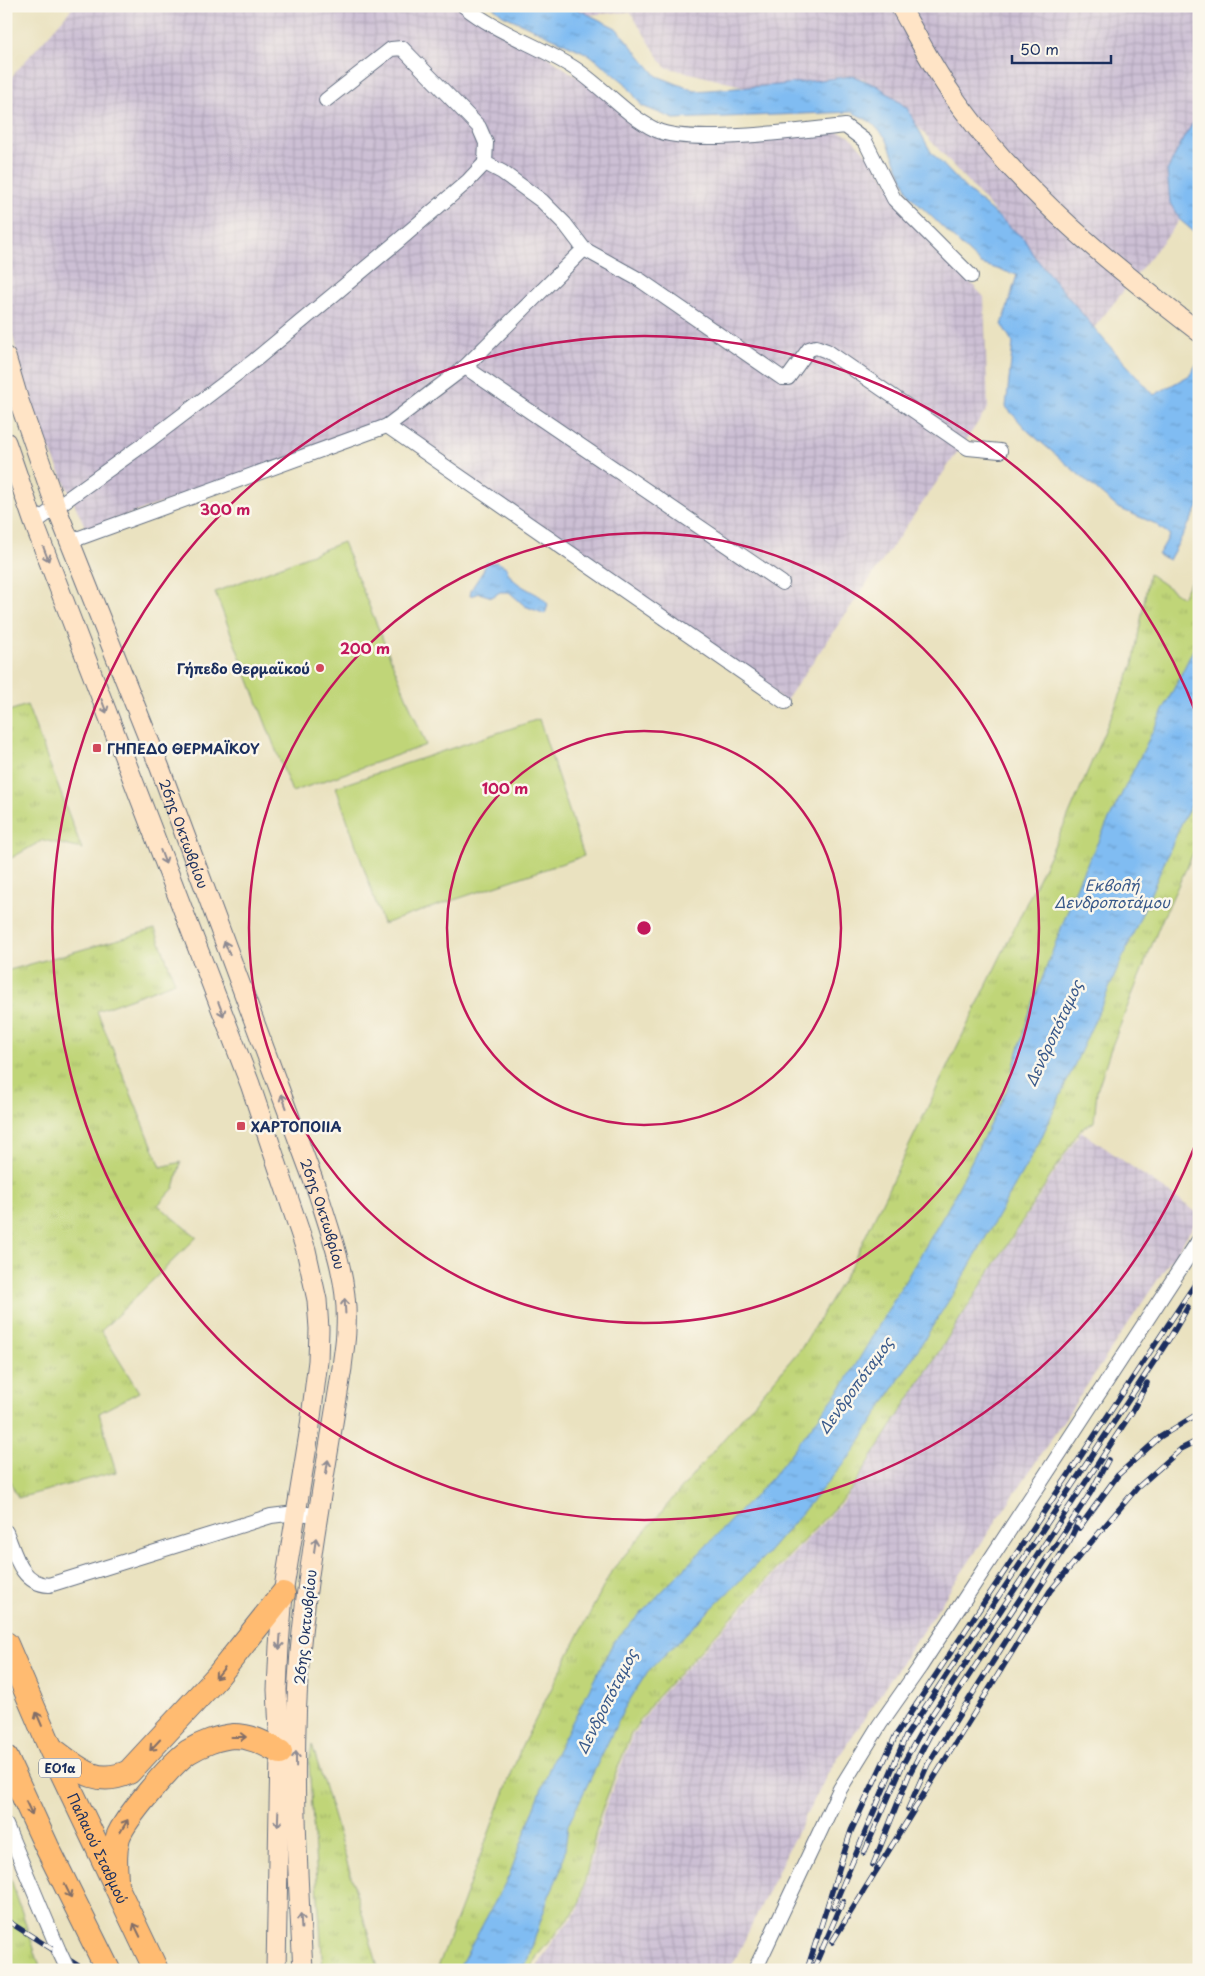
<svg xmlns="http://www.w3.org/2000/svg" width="1205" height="1976" font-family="'Playpen Sans',sans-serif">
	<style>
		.industrial { fill: url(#industrial-grid) }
		.grass { fill: url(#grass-tufts); stroke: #6e826b }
		.pitch { fill: #c0d578; stroke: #6e826b }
		.water { fill: url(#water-ripples); stroke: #4e76a8 }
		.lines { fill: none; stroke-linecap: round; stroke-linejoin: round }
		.street-casing { stroke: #636e80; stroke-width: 16 }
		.secondary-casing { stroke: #636e80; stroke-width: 21 }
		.highway-casing { stroke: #636e80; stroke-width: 26 }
		.street { stroke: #fff; stroke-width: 14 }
		.secondary { stroke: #ffe4c6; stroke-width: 19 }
		.highway { stroke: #ffbb71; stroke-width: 24 }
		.rail-casing { stroke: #1b2f5e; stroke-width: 5.5 }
		.rail { stroke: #fbf7ec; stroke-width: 4; stroke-dasharray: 11; stroke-linecap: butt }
		.street-bridge-casing { stroke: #636e80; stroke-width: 16; stroke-linecap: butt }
		.street-bridge { stroke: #fff; stroke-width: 14 }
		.oneway { stroke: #8d8a92 }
		.oneway2 { stroke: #826e67 }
		.ring { fill: none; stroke: #c2185b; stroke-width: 2.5 }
		.poi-dot { fill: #d1495b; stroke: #fbf7ec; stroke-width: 2 }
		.labels { text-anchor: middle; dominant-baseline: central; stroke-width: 5; stroke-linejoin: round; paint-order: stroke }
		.shield { fill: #fbf7ec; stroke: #5e6b89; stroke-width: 1 }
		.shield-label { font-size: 12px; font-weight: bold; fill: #1b2f5e }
		.poi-label { font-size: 14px; font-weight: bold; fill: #1b2f5e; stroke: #fbf7ec; text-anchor: start }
		.street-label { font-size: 14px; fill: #1b2f5e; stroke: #fbf7ec }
		.water-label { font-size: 15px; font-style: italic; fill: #39598a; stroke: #fbf7ec }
		.centre { fill: #c2185b; stroke: #fbf7ec; stroke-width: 2.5 }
		.ring-label { font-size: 15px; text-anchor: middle; font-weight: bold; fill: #c2185b; stroke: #fbf7ec; stroke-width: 5; stroke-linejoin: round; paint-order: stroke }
	</style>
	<defs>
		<pattern id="industrial-grid" width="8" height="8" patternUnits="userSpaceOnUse" patternTransform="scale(1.25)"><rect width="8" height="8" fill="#ccbfd4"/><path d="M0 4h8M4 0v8" fill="none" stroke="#afa4b8"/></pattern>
		<pattern id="grass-tufts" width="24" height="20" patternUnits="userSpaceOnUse" patternTransform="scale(1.25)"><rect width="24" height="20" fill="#c0d578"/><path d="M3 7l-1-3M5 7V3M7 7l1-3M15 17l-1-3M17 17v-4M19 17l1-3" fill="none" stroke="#a4b76a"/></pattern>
		<pattern id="water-ripples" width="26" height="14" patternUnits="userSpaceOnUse" patternTransform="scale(1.25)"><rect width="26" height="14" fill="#80bcf2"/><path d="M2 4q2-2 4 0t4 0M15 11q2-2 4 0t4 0" fill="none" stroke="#6899c7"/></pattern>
	</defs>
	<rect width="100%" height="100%" fill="#fbf7ec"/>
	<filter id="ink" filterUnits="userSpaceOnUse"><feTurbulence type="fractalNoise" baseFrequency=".02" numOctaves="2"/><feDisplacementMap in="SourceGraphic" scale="10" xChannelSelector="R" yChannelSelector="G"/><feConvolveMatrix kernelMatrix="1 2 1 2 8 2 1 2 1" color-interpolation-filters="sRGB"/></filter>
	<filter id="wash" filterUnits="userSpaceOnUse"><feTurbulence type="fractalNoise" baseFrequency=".0096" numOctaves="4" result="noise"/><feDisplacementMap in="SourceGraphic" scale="20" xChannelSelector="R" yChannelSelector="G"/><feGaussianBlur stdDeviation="1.12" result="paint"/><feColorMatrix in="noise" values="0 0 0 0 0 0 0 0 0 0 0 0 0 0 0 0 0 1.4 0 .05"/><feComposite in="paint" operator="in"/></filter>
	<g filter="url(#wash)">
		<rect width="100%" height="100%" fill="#eae2c0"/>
		<g class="industrial">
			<path d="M74,6H472L644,122L693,138L820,127L849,135L875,164L926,235L984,297L988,408L785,702L387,426L86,529L27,400L6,306V83Z"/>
			<path d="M538,6H1199V114L1184,137L1170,203L1180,220L1094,328L1034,256L889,94L862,78L754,89L665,67L630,12L556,17Z"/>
			<path d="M1081,1131L1199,1214V1218L831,1768L792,1842L730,1970H535L554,1939L579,1909L602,1817L632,1736L656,1700L845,1499Z"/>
		</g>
		<g class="grass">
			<path d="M1199,566V841L1161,922L1110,1051L1097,1091L1094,1122L1080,1130L851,1490L655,1699L631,1734L600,1815L579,1906L537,1956L530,1970H437L521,1748L612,1570L802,1347L850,1268L1068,817L1133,665L1149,574L1182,597Z"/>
			<path d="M27,705L82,849L43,840L6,861V712Z"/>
			<path d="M155,929L175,982L97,1011L161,1167L181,1162L174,1188L158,1205L197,1237L101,1331L139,1392L99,1413L116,1472L18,1498L6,1472V971Z"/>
			<path d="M312,1744L379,1970H323L309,1763Z"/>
			<path d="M6,1864L41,1970H6Z"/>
		</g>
		<g class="pitch">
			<path d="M343,542L426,745L292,792L215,592Z"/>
			<path d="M539,719L584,856L383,924L336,787Z"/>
		</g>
		<g class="water">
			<path d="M492,6H571L616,28L657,76L695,91L778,85L853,76L878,86L907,108L931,152L966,189L1024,239L1034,256L1105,341L1154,395L1190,375L1199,360V506L1169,560L1158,555L1170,535L1154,523L1118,508L1028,431L1006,407L1013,343L1002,325L1017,275L981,264L910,196L886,138L871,122L852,112L674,119L642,106L625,83L590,55L503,15Z"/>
			<path d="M1199,114V236L1180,220L1170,203L1167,171L1184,137Z"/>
			<path d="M497,562L506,567C512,589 542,591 548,605L545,614L525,606L509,592H500L492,597L479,593L470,596C471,584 482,578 486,563Z"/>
			<path d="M1199,638V791L1182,822L1108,991L1039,1143L961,1281L852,1454L764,1557L648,1671L624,1709L568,1825L563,1865L549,1896L524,1970H458L509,1876L552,1761L614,1641L771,1479L845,1383L947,1210L1007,1090L1030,1011L1080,878Z"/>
		</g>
	</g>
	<g filter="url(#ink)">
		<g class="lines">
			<defs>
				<g id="street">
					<path d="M464,6C497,33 538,45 574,68C602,86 625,115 656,130C691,146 803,130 845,126L865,141L894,199L971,276"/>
					<path d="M326,100L391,49L402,48L479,127L486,143L485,163L502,172L542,201L565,224L584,249L640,280L782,378H788L809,349L816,347L827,351L968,448L1000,451"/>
					<path d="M465,367L782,583"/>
					<path d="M387,426L785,702"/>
					<path d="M34,523L151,439L255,360L397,242L468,181L485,163"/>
					<path d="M71,541L387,426L465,367L584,249"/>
					<path d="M6,1532C15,1554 21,1584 49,1585L271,1516L295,1513L319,1515"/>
					<path d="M6,1825L59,1951"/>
					<path d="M755,1970L840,1789L880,1724L920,1667L1199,1240"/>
				</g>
				<g id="secondary">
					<path d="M900,6C919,40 937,75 961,107C1026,196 1112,265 1199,332"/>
					<path id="s1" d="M6,357L19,401L56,507L160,768L318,1193C332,1237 349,1282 346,1329C346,1342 343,1355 342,1368C327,1462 309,1557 300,1652C291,1758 297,1864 303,1970"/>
					<path d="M6,442L34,523L250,1084L306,1250L317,1300L319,1329L318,1361L309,1434L283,1594L279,1646L277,1690L280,1752L276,1970"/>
				</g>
				<g id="highway">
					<path id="s2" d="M6,1644L51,1749L156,1970"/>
					<path d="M53,1750C79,1769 96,1787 129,1772L217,1677L283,1594"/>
					<path d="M6,1758L47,1847L108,1970"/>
					<path d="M116,1879C115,1865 114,1851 118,1837C125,1818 171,1764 188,1752C201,1744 219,1737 234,1736C252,1736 265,1744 280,1752"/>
				</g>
			</defs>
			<use href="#street" class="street-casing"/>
			<use href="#secondary" class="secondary-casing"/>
			<use href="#highway" class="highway-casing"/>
			<use href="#street" class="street"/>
			<use href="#secondary" class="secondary"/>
			<use href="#highway" class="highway"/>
			<defs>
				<g id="rail">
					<path d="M1079,1528L1118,1475L1160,1437L1199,1413"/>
					<path d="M908,1809L928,1764L1070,1540L1079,1520"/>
					<path d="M864,1853L903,1764L923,1728L1132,1412L1147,1383"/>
					<path d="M873,1865L909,1775L932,1731L1091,1492L1108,1460"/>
					<path d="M833,1908L906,1736L1171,1336L1188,1307"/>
					<path d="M6,1920L85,1970"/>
					<path d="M832,1942L1050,1591L1137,1488L1181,1449L1199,1440"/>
					<path d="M807,1970L851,1831L896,1735L1199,1278"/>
					<path d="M813,1970L843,1901"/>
				</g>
			</defs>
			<use href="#rail" class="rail-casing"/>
			<use href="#rail" class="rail"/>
			<defs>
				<path id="street-bridge" d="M59,1951L68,1970"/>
			</defs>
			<use href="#street-bridge" class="street-bridge-casing"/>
			<use href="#street-bridge" class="street-bridge"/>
		</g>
		<defs><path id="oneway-shaft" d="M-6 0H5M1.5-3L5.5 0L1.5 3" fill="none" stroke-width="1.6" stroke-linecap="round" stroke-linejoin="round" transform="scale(1.25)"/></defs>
		<g class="oneway">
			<use href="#oneway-shaft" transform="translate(46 554) rotate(69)"/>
			<use href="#oneway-shaft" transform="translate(104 706) rotate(69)"/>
			<use href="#oneway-shaft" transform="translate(163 857) rotate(69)"/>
			<use href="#oneway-shaft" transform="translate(227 948) rotate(-111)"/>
			<use href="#oneway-shaft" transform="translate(221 1009) rotate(69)"/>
			<use href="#oneway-shaft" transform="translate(284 1101) rotate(-110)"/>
			<use href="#oneway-shaft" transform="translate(345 1306) rotate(-93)"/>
			<use href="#oneway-shaft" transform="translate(327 1467) rotate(-81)"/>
			<use href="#oneway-shaft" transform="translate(315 1545) rotate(-82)"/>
			<use href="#oneway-shaft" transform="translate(280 1642) rotate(94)"/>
			<use href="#oneway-shaft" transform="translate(296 1759) rotate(-91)"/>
			<use href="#oneway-shaft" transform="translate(278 1819) rotate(92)"/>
			<use href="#oneway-shaft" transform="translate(301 1921) rotate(-93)"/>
		</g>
		<g class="oneway2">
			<use href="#oneway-shaft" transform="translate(220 1673) rotate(129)"/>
			<use href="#oneway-shaft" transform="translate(39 1719) rotate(-113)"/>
			<use href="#oneway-shaft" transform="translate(239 1737)"/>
			<use href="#oneway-shaft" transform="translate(155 1745) rotate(133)"/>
			<use href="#oneway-shaft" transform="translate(29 1808) rotate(65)"/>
			<use href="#oneway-shaft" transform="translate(124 1826) rotate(-59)"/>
			<use href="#oneway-shaft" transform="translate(68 1891) rotate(64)"/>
			<use href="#oneway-shaft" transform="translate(137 1930) rotate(-116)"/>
		</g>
	</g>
	<g class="ring">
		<circle cx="644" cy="928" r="197"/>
		<circle cx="644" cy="928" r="395"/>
		<path d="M1199 1135A592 592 0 1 1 1199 721"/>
	</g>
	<g class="poi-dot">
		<circle cx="320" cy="668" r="5"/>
		<rect x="92" y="743" width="10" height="10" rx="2.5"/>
		<rect x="236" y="1121" width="10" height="10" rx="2.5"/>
	</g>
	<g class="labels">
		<rect class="shield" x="39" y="1758.5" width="42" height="19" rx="4"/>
		<g class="shield-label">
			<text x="60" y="1768">ΕΟ1α</text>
		</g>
		<g class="poi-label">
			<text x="310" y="668" text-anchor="end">Γήπεδο Θερμαϊκού</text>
			<text x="107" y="748">ΓΗΠΕΔΟ ΘΕΡΜΑΪΚΟΥ</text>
			<text x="251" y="1126">ΧΑΡΤΟΠΟΙΙΑ</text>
		</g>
		<g class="street-label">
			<text stroke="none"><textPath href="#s1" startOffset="509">26ης Οκτωβρίου</textPath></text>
			<text stroke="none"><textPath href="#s1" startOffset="914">26ης Οκτωβρίου</textPath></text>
			<text transform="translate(305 1627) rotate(-84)">26ης Οκτωβρίου</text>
			<text stroke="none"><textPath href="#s2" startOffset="224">Παλαιού Σταθμού</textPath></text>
		</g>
		<g class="water-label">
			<text x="1112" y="884">Εκβολή<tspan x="1112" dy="17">Δενδροποτάμου</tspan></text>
			<text transform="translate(1053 1033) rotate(-65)">Δενδροπόταμος</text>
			<text transform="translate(855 1385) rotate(-54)">Δενδροπόταμος</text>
			<text transform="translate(606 1701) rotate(-63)">Δενδροπόταμος</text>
		</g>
	</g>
	<circle cx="644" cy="928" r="8" class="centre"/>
	<g class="ring-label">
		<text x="225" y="515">300 m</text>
		<text x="365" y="654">200 m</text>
		<text x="505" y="794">100 m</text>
	</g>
	<rect width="1205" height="1976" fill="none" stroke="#fbf7ec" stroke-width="25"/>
	<path d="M1012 55v8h99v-8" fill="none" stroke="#1b2f5e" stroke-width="2.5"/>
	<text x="1020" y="55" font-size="15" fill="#1b2f5e" stroke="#fbf7ec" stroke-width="4" paint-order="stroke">50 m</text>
</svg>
